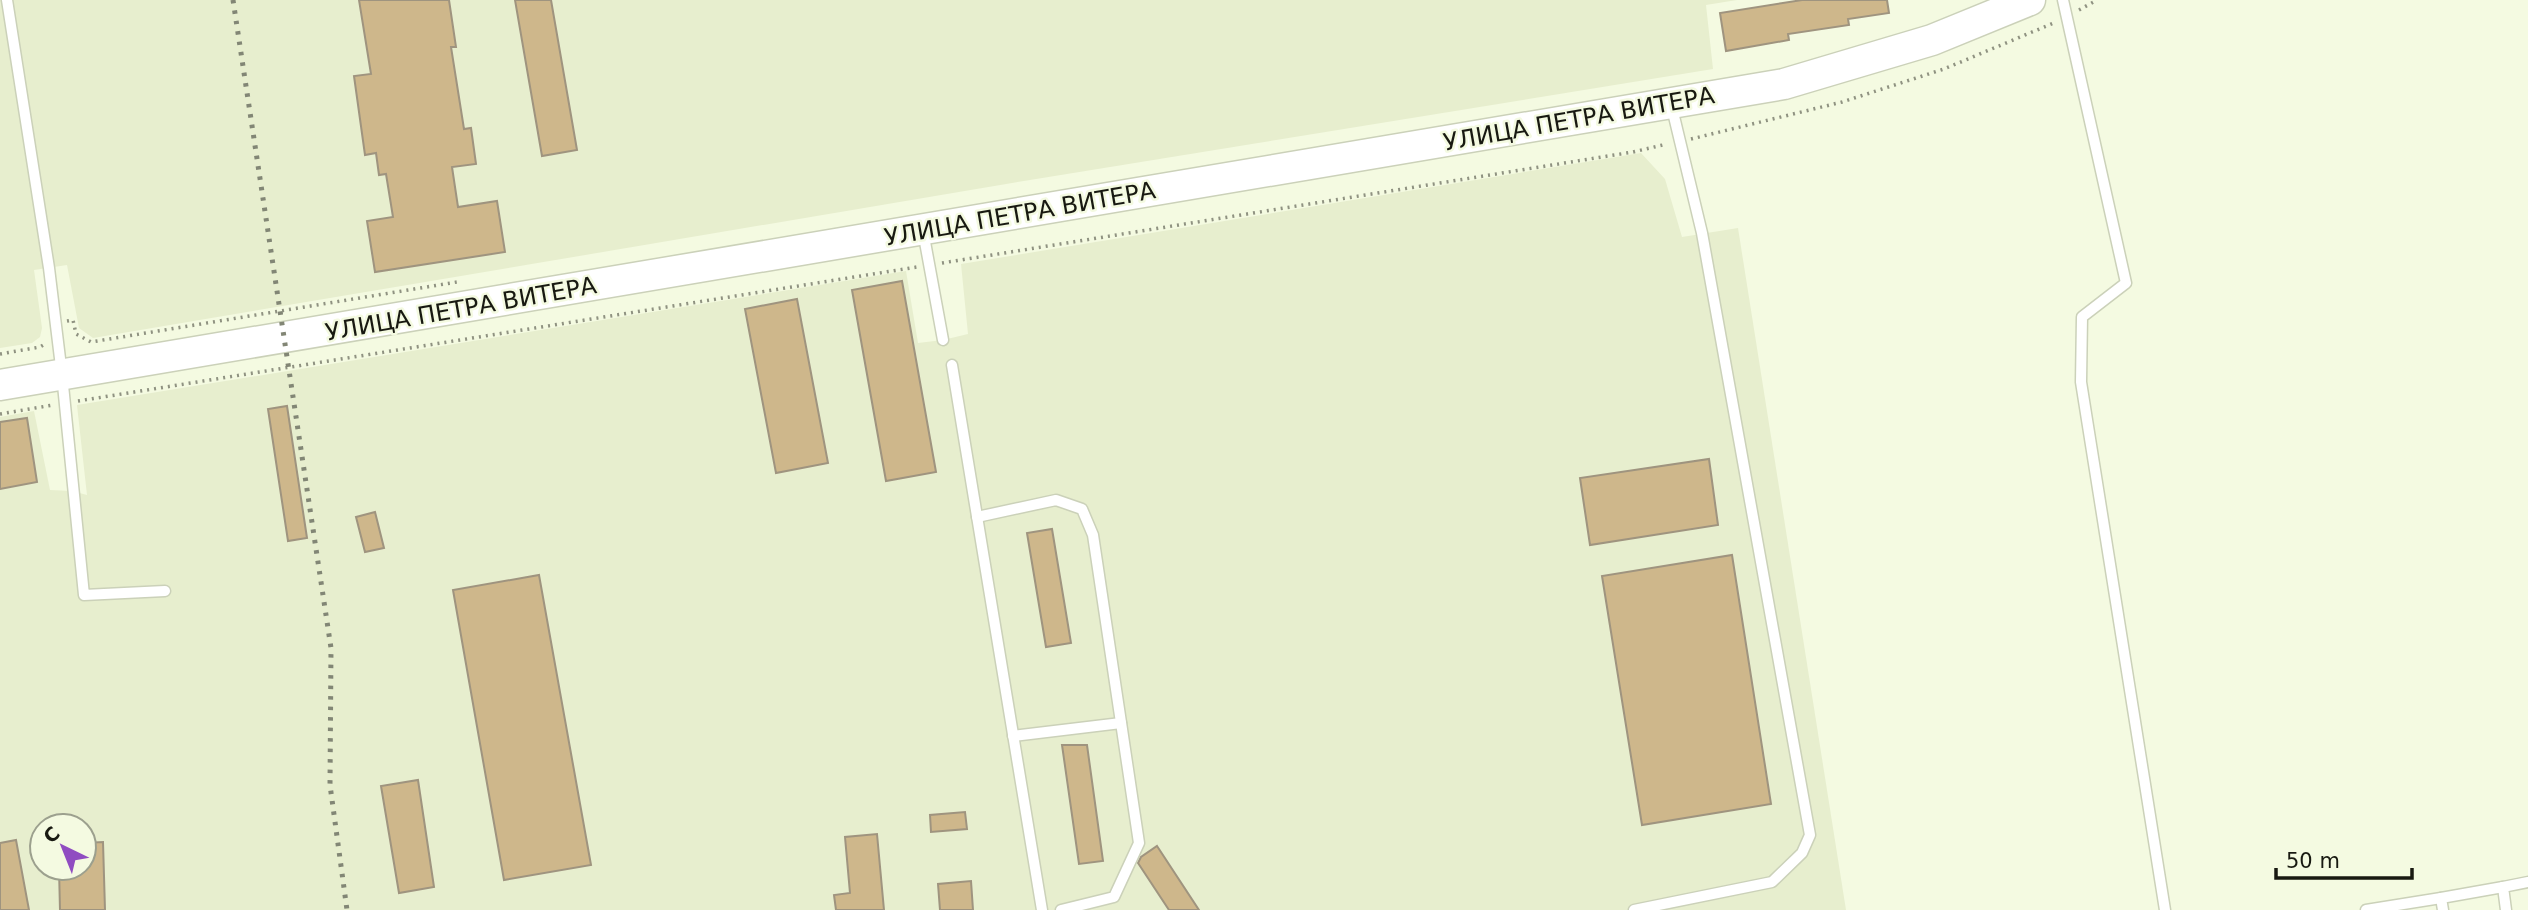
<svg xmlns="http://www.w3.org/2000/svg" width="2528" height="910" font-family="'DejaVu Sans',sans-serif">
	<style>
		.built { fill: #e7eece; fill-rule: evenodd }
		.building { fill: #ceb78b; stroke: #9f947f; stroke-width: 2 }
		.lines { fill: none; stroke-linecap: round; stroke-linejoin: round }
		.lane-casing { stroke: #cbd1b9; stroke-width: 13 }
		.primary-casing { stroke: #cbd1b9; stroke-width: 33 }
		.path { stroke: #8f9281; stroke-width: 3.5; stroke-dasharray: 2 5; stroke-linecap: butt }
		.lane { stroke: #fff; stroke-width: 10 }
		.primary { stroke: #fff; stroke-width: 30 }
		.rail { stroke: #828675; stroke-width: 5; stroke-dasharray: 3.5 7; stroke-linecap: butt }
		.labels { text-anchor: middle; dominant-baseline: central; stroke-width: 5; stroke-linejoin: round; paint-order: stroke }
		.street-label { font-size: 24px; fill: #181911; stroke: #f4fae1 }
	</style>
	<rect width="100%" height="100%" fill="#f4fae1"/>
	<g class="built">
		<path d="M0,0H1737L1706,5L1713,69L1030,180L93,338L79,328L67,265L34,270L42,328L40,337L32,343L0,348Z"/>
		<path d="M1641,153L1665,179L1682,237L1738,228L1846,910H0V417L34,411L50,490L72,491L87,495L77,405L906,271L918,343L943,340L968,334L961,264ZM42,826H84V868H42Z"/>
	</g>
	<g class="building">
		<path d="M359,0H449L456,47H451L464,129L471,128L476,164L452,167L458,207L497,201L505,252L375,272L367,221L393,217L386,174L379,175L376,153L365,155L354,76L371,74Z"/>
		<path d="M515,0H551L577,150L542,156Z"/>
		<path d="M1802,0H1887L1889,13L1848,19L1849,25L1788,34L1789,40L1726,51L1720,13Z"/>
		<path d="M902,281L936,472L886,481L852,290Z"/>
		<path d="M797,299L828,463L776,473L745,309Z"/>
		<path d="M287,406L307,538L288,541L268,409Z"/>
		<path d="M27,418L37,482L0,489V422Z"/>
		<path d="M1709,459L1718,525L1590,545L1580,478Z"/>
		<path d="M375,512L384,548L365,552L356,517Z"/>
		<path d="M1052,529L1071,643L1046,647L1027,533Z"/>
		<path d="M1732,555L1771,804L1642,825L1602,576Z"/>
		<path d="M539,575L591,865L504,880L453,590Z"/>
		<path d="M1062,745H1087L1103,861L1079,864Z"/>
		<path d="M418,780L434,887L399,893L381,786Z"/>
		<path d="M965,812L967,829L931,832L930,815Z"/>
		<path d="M877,834L884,910H836L834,895L850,893L845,837Z"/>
		<path d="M16,840L29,910H0V843Z"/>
		<path d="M103,842L105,910H60L59,868H84V843Z"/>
		<path d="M1157,846L1199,910H1169L1138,863L1141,857Z"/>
		<path d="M971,881L973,910H940L938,884Z"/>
	</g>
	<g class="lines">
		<defs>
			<g id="lane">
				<path d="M7,0L49,268L62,375L84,595L165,591"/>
				<path d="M2063,0L2126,283L2082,317L2081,382L2165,910"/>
				<path d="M923,231L943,340"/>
				<path d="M952,365L1042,910"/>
				<path d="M977,517L1056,500L1082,509L1093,535L1139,843L1114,897L1061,910"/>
				<path d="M1013,736L1121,723"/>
				<path d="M1634,910L1772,882L1802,853L1810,835L1702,233L1672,108"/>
				<path d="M2366,910L2441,898"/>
				<path d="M2443,910L2441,898L2503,887"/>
				<path d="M2506,910L2503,887L2528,882"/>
			</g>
			<path id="primary" d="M0,385L1784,84L1932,40L2030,0"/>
		</defs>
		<use href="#lane" class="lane-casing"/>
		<use href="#primary" class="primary-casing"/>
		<g class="path">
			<path d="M2079,10L2097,0"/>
			<path d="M1691,139L1842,102L1944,69L2056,22"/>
			<path d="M942,263L1633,152L1667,144"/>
			<path d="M67,321L73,320L76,334L91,342L457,282"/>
			<path d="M0,354L40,347L45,344"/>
			<path d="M78,401L917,267"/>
			<path d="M0,414L53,405"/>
		</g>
		<use href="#lane" class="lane"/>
		<use href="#primary" class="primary"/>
		<path class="rail" d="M233,0L331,648L330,785L347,910"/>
	</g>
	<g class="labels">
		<g class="street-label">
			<text transform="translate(1579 119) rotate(-10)">УЛИЦА ПЕТРА ВИТЕРА</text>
			<text transform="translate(1020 214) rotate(-10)">УЛИЦА ПЕТРА ВИТЕРА</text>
			<text transform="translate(461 309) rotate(-10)">УЛИЦА ПЕТРА ВИТЕРА</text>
		</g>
	</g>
	<g transform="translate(63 847) rotate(317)"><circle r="33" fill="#f4fae1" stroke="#9ca08e" stroke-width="2"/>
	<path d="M0-5L12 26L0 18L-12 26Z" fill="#904cc1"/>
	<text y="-10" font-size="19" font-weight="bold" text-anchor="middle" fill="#181911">С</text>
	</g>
	<path d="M2276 868v10h136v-10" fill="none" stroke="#181911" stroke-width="3.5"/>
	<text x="2286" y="868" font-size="21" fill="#181911" stroke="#f4fae1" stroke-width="5" paint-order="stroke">50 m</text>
</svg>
